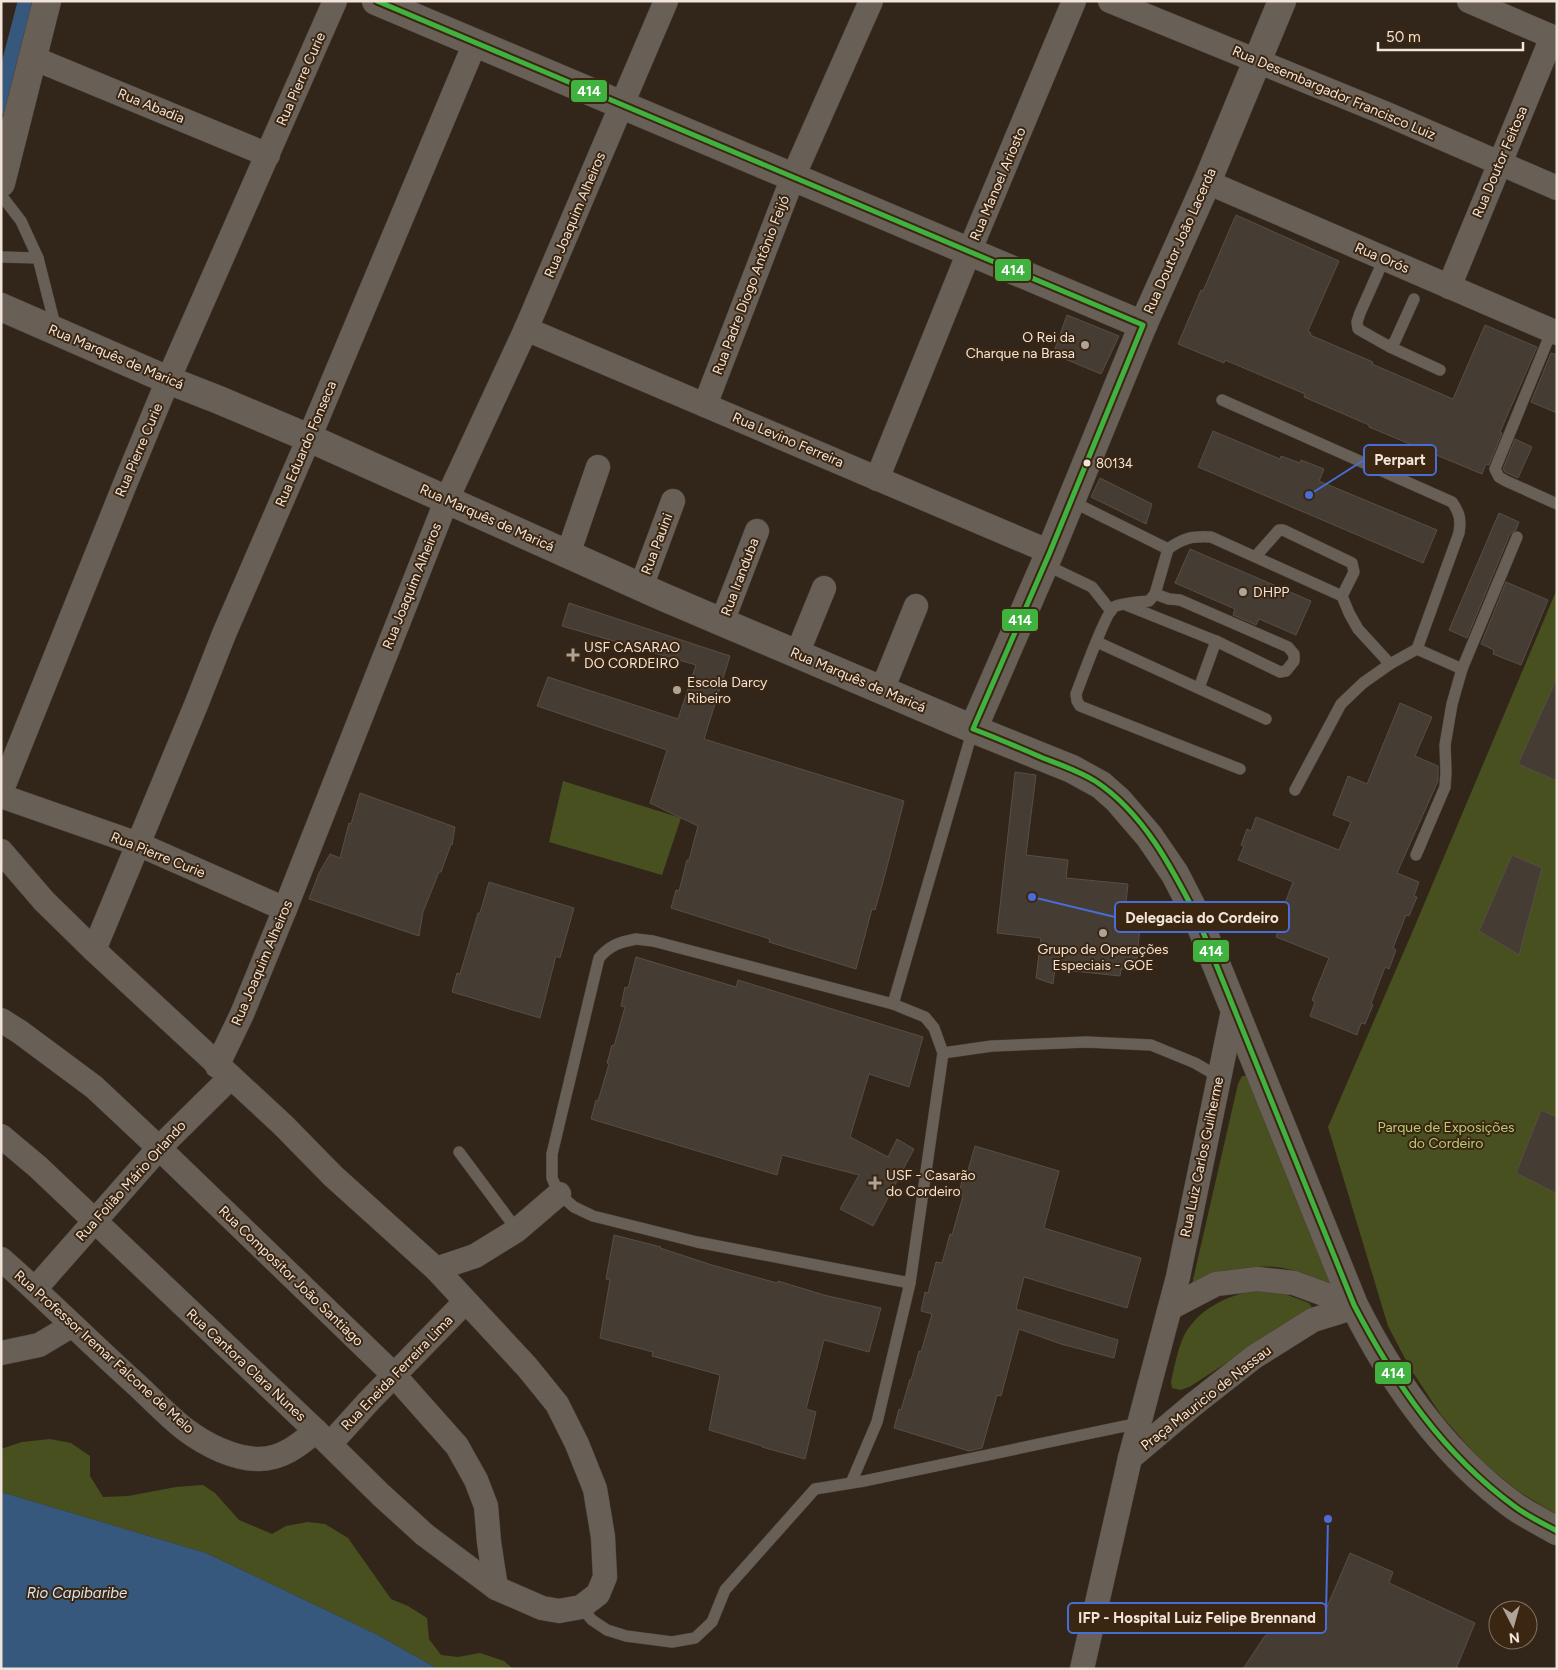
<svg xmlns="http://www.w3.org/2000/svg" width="1558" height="1670" font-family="Figtree,sans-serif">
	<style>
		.green { fill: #48501f }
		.water { fill: #37587d }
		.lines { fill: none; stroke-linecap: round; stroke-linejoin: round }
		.canal { stroke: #37587d; stroke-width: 20 }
		.building { fill: #453c33; stroke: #584e44 }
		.lane-casing { stroke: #4c423a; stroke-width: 12 }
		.street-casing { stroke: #4c423a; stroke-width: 25 }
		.secondary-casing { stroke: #4c423a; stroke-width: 29 }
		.lane { stroke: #686057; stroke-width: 11 }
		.street { stroke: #686057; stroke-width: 24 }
		.secondary { stroke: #686057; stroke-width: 28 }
		.bus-1-casing { stroke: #3b2612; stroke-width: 9 }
		.bus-1 { stroke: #40b240; stroke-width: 5 }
		.poi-dot { fill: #afa296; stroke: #3b2612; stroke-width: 2 }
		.bus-dot { fill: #f2e4d8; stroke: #3b2612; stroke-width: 2 }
		.labels { text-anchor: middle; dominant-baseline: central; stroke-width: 4; stroke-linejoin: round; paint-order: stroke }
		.bus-label { font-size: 13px; fill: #f2e4d8; stroke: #3b2612; text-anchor: start }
		.street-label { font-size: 14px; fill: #f2e4d8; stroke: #3b2612 }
		.poi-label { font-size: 14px; fill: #f2e4d8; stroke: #3b2612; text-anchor: start }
		.park-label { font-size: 14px; fill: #b8cc77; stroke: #3b2612 }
		.water-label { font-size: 15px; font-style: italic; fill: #d9e5f2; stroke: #3b2612 }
		.leader { fill: none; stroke: #486cd8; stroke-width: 2 }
		.callout-dot { fill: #486cd8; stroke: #3b2612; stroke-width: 2 }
		.callout { fill: #3b2612; stroke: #486cd8; stroke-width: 2 }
		.callout-label { font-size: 15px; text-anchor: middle; font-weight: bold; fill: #f2e4d8 }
		.line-badge { stroke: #3b2612; stroke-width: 2 }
		.badge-label { font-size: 14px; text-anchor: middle; font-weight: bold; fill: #fff }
	</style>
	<rect width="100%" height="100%" fill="#32261b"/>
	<g class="green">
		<path d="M1557,589V1515L1518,1491L1480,1460L1441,1415L1410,1368L1388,1326L1328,1127L1411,935Z"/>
		<path d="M563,781L681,818L662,875L549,842Z"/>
		<path d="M1242,1076H1247L1335,1286C1318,1280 1301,1271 1283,1268C1252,1262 1221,1275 1192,1284L1238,1084Z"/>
		<path d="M1257,1290L1282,1293L1309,1303L1312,1307L1191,1386L1181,1390L1172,1388L1171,1382C1174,1368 1177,1353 1182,1340C1195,1310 1227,1295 1257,1290Z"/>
		<path d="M50,1439L71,1443L90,1456V1476L103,1497L128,1496L176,1487L203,1485L215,1493L239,1520L272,1534L286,1526L308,1522L325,1524L348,1538L391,1599L408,1606L427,1618L429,1639L441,1655L458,1657L480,1653L504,1661L513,1669H438L376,1634L206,1553L1,1492V1449L22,1442Z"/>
	</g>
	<path class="water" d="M1,1492L206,1553L376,1634L438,1669H1Z"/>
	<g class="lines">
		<path class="canal" d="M1,104L28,1"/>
	</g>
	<g class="building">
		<path d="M1236,215L1339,261L1308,331L1311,333L1310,335L1373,362L1372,364L1453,399L1485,325L1537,347L1500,432L1502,433L1489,465L1486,464L1482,474L1369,427V425L1304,397L1305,394L1225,360L1224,363L1178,344L1201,290L1203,291Z"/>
		<path d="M1067,315L1119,336L1101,374L1053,354Z"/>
		<path d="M1551,353L1557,355V413L1531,402Z"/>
		<path d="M1213,431L1280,459L1281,456L1300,463L1301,460L1324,469L1319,481L1437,530L1423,563L1198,467Z"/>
		<path d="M1515,439L1532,447L1518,478L1505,472L1503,469Z"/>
		<path d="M1100,478L1152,504L1146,524L1091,497Z"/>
		<path d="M1499,513L1519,522L1516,530L1510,534L1467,638L1449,630Z"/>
		<path d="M1190,549L1311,601L1296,635L1259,619L1256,625L1233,615L1235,609L1175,583Z"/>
		<path d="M1506,582L1548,600L1521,665L1493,654L1494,650L1481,644Z"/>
		<path d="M569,603L730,656L704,739L904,801L884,878L875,910L872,909L856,969L769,942L770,939L671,908L676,890L679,891L687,860H689L698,826L650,803L667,750L537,706L548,677L678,719L696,665L562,626Z"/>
		<path d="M1557,678V781L1518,764Z"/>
		<path d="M1400,703L1432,717L1415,756L1438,766V781L1397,873L1419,882L1414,896L1417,897L1409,916L1406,915L1393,948L1396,950L1389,969L1385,967L1371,1004L1373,1005L1365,1024L1361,1023L1357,1035L1310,1016L1315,1002L1312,1000L1329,958L1276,937L1281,923L1278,922L1293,882L1238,860L1244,846L1241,845L1247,829L1251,831L1256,817L1339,850L1351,822L1333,815L1348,776L1367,784Z"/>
		<path d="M1015,772L1036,775L1026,855L1068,860L1066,878L1128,884L1126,902L1142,904L1136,970L1121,969L1120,976L1055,969L1053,984L1036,978L1041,938L997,933Z"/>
		<path d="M360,793L455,827L452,845L451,844L441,872H439L423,912L419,936L309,899L319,873L330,854L340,858L349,823L351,824Z"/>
		<path d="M1512,855L1542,868L1519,955L1479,931Z"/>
		<path d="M489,882L574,908L560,958L556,956L540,1018L452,992L457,973L460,974L478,913H480Z"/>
		<path d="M636,957L736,987L738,980L923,1037L909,1087L869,1074L850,1137L888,1157L897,1139L914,1149L873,1226L840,1209L859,1175L782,1155L777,1175L591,1119L596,1100L598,1101L609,1064L607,1063L612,1045L614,1046L625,1007L621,1006L625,987L628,988Z"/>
		<path d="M1541,1110L1557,1117V1194L1516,1173Z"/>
		<path d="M975,1146L1059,1171L1044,1228L1141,1258L1127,1308L1024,1277L1016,1309L1118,1340L1114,1358L1061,1344L1019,1329L1001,1396L997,1395L982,1448L969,1451L894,1428L899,1409L901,1410L910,1379L911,1380L919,1351L921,1352L932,1314L921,1311L925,1292L928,1293L936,1262L942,1263L950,1234L952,1235L963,1196L959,1194L963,1176L966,1177Z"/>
		<path d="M614,1235L661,1247L660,1248L712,1265L777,1283L778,1281L824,1295L881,1308L869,1352L824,1340L806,1409L816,1412L805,1459L762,1447V1446L709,1430L720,1375L652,1356L653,1352L600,1338L610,1280L606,1279Z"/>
		<path d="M1350,1553L1393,1572L1389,1583L1475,1623L1456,1669H1243L1264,1637L1287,1619L1320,1608L1321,1621Z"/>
	</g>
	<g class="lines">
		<defs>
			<g id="lane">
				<path d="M1,195L21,221L38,258L56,329"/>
				<path d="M1,257L38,258"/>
				<path d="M1384,259L1360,313L1357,322L1358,329L1390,347L1395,341L1414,299"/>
				<path d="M1552,330L1495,469L1499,477L1506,481L1557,504"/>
				<path d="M1390,347L1440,370"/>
				<path d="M1222,400L1452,502C1460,513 1461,520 1459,533L1417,649L1390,664L1363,683L1341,704L1295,790"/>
				<path d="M1071,501L1168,549L1155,594L1149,601C1140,602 1121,603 1114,607C1106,612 1081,681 1076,694L1077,701L1080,706L1240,769"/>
				<path d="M1168,549C1183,538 1192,536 1211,537L1342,596L1349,613L1358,629L1390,664"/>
				<path d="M1256,556L1279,530H1283L1352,563L1354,572L1342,596"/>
				<path d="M1044,564L1092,587L1111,611"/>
				<path d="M1126,605L1216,641L1280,672L1286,671L1294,661V654L1288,647L1180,600L1169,599L1155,594"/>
				<path d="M1097,642L1266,719"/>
				<path d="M1417,649L1462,669"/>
				<path d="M1199,688L1216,641"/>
				<path d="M1416,855L1445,787L1446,772L1445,745L1452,704L1462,669L1517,537"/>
				<path d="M636,939L653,941L893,1004L925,1017L934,1028L943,1053L910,1283L697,1242L593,1216L574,1207L559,1194L552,1178V1154L599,958C610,945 620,942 636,939Z"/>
				<path d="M893,1004L973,729"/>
				<path d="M943,1053L992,1046L1086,1042L1151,1045L1195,1063L1219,1077"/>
				<path d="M459,1152L517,1230"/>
				<path d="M851,1483L877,1422L910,1283"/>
				<path d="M581,1607L592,1620L607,1630L626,1636L672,1642L695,1638L712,1622L725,1590L815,1489L864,1481L1139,1423"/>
			</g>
			<g id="street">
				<path d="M1110,1L1382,112L1557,188"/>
				<path d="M1469,1L1557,39"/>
				<path d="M33,58L268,155"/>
				<path d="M1207,182L1557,333"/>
				<path d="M1449,287L1552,37"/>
				<path d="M526,329L1050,552"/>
				<path d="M705,405L793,177L871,1"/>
				<path d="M877,479L969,252L1074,1"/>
				<path d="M568,554L598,467"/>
				<path d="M641,587L673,501"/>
				<path d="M722,622L757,531"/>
				<path d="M797,654L824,588"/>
				<path d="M882,690L916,606"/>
				<path d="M1,792L125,484L168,380L335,1"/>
				<path d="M1,796L138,844L285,909"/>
				<path d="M1,851L44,901L94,950L283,1125L333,1176L436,1269L527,1367L557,1404L577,1444L595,1489L603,1537L605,1577L598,1594L581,1607L559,1611L542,1608L496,1588L425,1535L381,1495L316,1431L38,1167L1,1136"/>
				<path d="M94,950L196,705L224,634L309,438L475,43"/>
				<path d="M1,1020L20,1032L94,1087L159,1148L394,1375L457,1446L476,1480L486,1506L489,1542L496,1588"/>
				<path d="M217,1066L242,1014L285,909L447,499L526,329L666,1"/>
				<path d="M1,1259C48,1300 92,1345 138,1386C154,1401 169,1417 186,1430C206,1445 234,1459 259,1459C282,1459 299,1445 316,1431"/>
				<path d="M436,1269L475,1256L517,1230L559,1194"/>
				<path d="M35,1289L159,1148L231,1077"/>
				<path d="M1170,1308L1216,1284L1257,1279L1294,1283L1354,1305"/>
				<path d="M1,1353L39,1345L71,1326"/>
				<path d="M330,1444L368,1402L465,1302"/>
				<path d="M1130,1458L1194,1404L1254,1357L1313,1320L1355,1307"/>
				<path d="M1082,1669L1130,1458L1178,1277L1234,1006"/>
			</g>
			<g id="secondary">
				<path d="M376,1L1143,325"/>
				<path d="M1,183L47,1"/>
				<path d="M1,307L168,380L219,400L309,438L661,596L973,729L1072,769L1101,785L1118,800L1149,836L1175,874L1197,917L1354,1305C1393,1383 1443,1454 1514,1506C1527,1515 1543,1523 1557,1531"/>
				<path d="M973,729L1050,552L1143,325L1207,182L1282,1"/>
			</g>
		</defs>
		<use href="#lane" class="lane-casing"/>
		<use href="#street" class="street-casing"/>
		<use href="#secondary" class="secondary-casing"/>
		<use href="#lane" class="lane"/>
		<use href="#street" class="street"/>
		<use href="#secondary" class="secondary"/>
		<defs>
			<path id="bus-1" d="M377,1L1143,325L1050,552L973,729C997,738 1020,748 1043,758C1061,765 1079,771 1095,781C1143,812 1172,868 1197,917L1354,1305C1394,1382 1443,1454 1514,1506C1527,1516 1542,1523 1557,1531"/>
		</defs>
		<use href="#bus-1" class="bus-1-casing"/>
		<use href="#bus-1" class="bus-1"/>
	</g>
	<g class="poi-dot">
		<circle cx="1085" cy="345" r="5"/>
		<circle cx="1243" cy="592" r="5"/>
		<path d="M570.5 647.5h5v5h5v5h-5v5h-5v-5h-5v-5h5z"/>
		<circle cx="677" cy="690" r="5"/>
		<circle cx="1103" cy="933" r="5"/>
		<path d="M872.5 1175.5h5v5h5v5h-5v5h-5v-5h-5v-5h5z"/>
	</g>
	<circle class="bus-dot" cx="1087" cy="463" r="4.5"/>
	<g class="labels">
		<g class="bus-label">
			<text x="1096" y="463">80134</text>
		</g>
		<g class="street-label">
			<text transform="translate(301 79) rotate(-66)">Rua Pierre Curie</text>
			<text transform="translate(1334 93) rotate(23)">Rua Desembargador Francisco Luiz</text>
			<text transform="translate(151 106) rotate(22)">Rua Abadia</text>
			<text transform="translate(1500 162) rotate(-67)">Rua Doutor Feitosa</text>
			<text transform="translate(998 184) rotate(-67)">Rua Manoel Ariosto</text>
			<text transform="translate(575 215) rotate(-67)">Rua Joaquim Alheiros</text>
			<text transform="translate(1180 241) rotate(-66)">Rua Doutor João Lacerda</text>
			<text transform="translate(1382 258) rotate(23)">Rua Orós</text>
			<text transform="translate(751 285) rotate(-69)">Rua Padre Diogo Antônio Feijó</text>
			<text transform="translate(116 357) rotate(23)">Rua Marquês de Maricá</text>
			<text transform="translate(788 440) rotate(23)">Rua Levino Ferreira</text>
			<text transform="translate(306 444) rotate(-67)">Rua Eduardo Fonseca</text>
			<text transform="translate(139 450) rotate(-67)">Rua Pierre Curie</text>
			<text transform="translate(487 518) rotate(24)">Rua Marquês de Maricá</text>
			<text transform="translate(657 544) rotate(-69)">Rua Pauini</text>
			<text transform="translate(740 577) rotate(-69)">Rua Iranduba</text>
			<text transform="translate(412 586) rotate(-68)">Rua Joaquim Alheiros</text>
			<text transform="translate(858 680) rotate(23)">Rua Marquês de Maricá</text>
			<text transform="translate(158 855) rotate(22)">Rua Pierre Curie</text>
			<text transform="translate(262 963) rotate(-67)">Rua Joaquim Alheiros</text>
			<text transform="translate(1202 1157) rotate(-78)">Rua Luiz Carlos Guilherme</text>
			<text transform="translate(131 1181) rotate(-48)">Rua Folião Mário Orlando</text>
			<text transform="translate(291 1276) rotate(44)">Rua Compositor João Santiago</text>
			<text transform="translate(104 1352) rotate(42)">Rua Professor Iremar Falcone de Melo</text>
			<text transform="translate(246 1365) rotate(43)">Rua Cantora Clara Nunes</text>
			<text transform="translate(397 1373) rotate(-46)">Rua Eneida Ferreira Lima</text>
			<text transform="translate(1206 1398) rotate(-38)">Praça Mauricio de Nassau</text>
		</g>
		<g class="poi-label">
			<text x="1075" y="337" text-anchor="end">O Rei da<tspan x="1075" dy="16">Charque na Brasa</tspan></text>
			<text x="1253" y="592">DHPP</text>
			<text x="584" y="647">USF CASARAO<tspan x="584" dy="16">DO CORDEIRO</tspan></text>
			<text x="687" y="682">Escola Darcy<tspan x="687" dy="16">Ribeiro</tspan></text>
			<text x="1103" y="949" text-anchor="middle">Grupo de Operações<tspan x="1103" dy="16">Especiais - GOE</tspan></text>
			<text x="886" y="1175">USF - Casarão<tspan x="886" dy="16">do Cordeiro</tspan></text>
		</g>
		<g class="park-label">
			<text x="1446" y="1127">Parque de Exposições<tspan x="1446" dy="16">do Cordeiro</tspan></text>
		</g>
		<g class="water-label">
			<text x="77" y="1593">Rio Capibaribe</text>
		</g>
	</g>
	<path class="leader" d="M1309 495L1364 460M1032 897L1115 917M1328 1519L1326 1618"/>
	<g class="callout-dot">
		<circle cx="1309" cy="495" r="5"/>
		<circle cx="1032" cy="897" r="5"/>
		<circle cx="1328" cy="1519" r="5"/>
	</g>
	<g class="callout">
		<rect x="1364" y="445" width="72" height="30" rx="5"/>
		<rect x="1115" y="902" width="174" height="30" rx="5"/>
		<rect x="1068" y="1603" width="258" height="30" rx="5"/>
	</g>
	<g class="callout-label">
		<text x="1400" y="465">Perpart</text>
		<text x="1202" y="923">Delegacia do Cordeiro</text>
		<text x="1197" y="1623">IFP - Hospital Luiz Felipe Brennand</text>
	</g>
	<g class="line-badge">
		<rect x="570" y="79" width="38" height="24" rx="5" fill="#40b240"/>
		<rect x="994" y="258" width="38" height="24" rx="5" fill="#40b240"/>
		<rect x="1001" y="608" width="38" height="24" rx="5" fill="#40b240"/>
		<rect x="1192" y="939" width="38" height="24" rx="5" fill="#40b240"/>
		<rect x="1374" y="1361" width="38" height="24" rx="5" fill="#40b240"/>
	</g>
	<g class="badge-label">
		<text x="589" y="96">414</text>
		<text x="1013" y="275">414</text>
		<text x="1020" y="625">414</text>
		<text x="1211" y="956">414</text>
		<text x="1393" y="1378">414</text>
	</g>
	<rect width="1558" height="1670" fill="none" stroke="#f2e4d8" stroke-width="5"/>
	<g transform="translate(1513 1625) rotate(174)"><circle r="24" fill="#3b2612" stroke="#847261"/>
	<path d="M0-4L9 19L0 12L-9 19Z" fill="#afa296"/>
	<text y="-8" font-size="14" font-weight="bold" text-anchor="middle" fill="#f2e4d8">N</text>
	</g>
	<path d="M1378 42v8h145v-8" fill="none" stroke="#f2e4d8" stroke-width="2.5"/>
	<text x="1386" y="42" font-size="15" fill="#f2e4d8" stroke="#3b2612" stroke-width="4" paint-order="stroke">50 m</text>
</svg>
